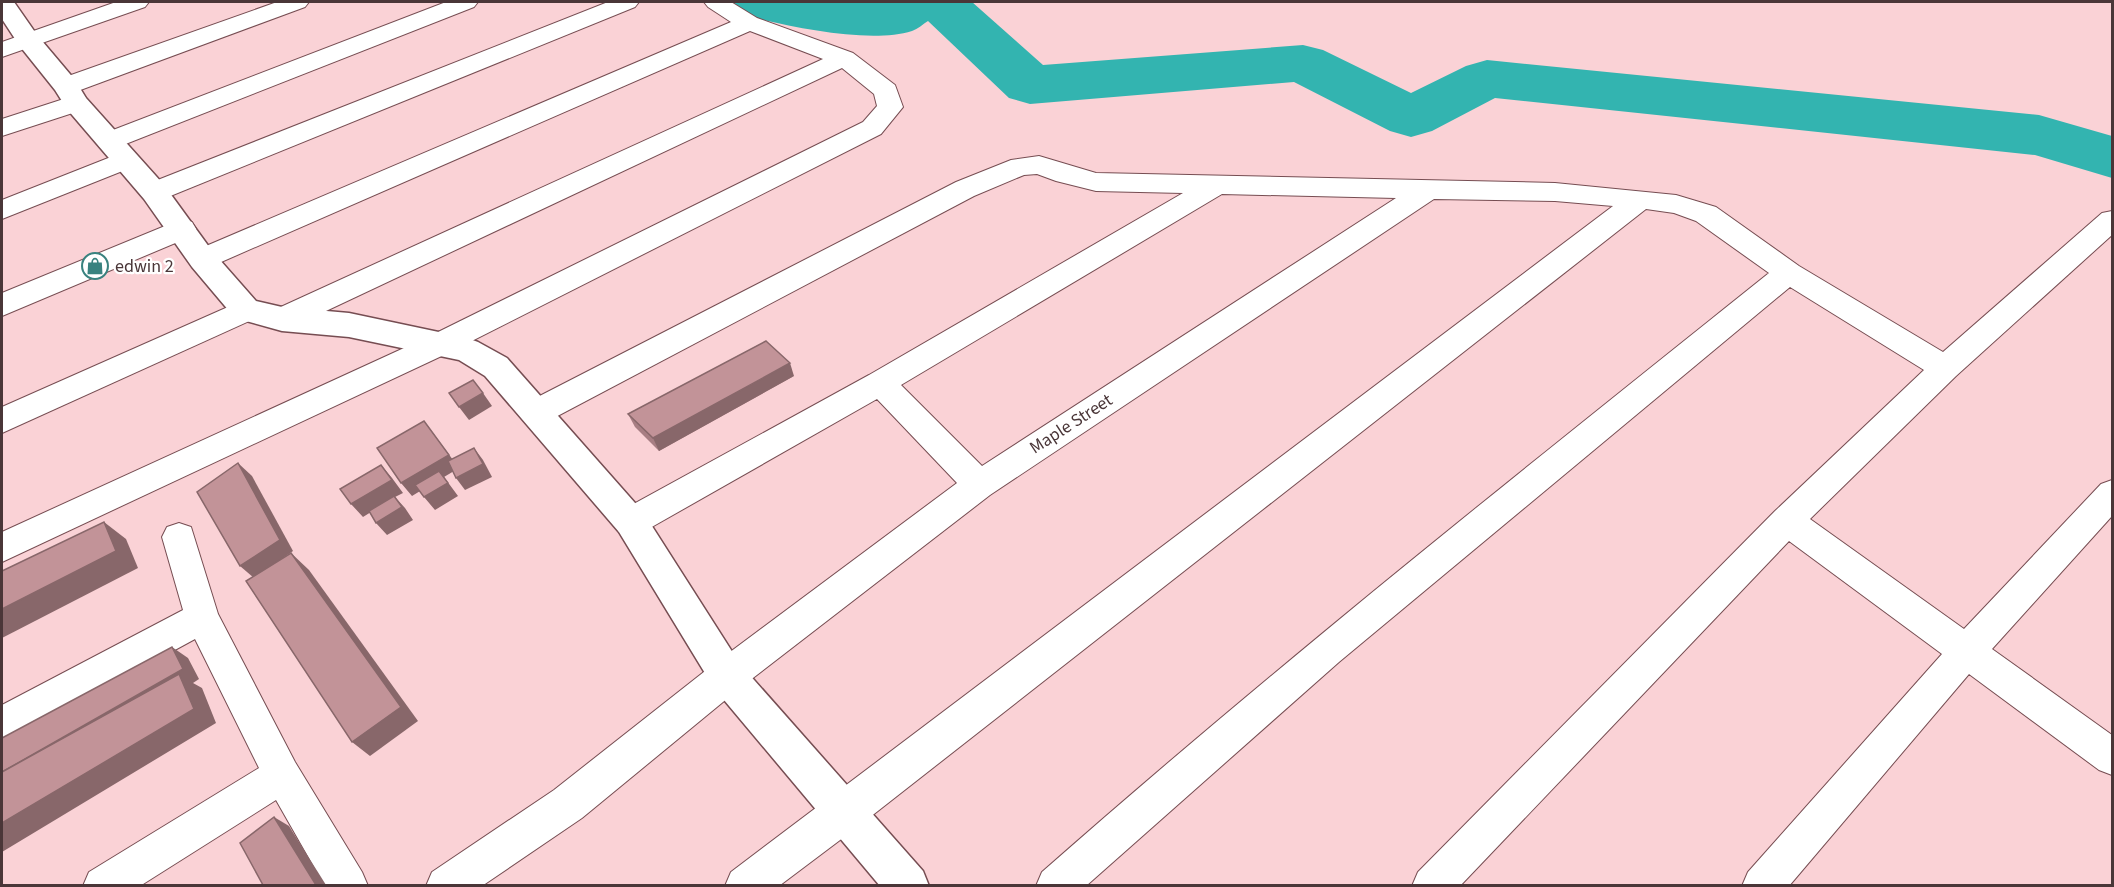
<svg xmlns="http://www.w3.org/2000/svg" width="2114" height="887" font-family="'Source Sans 3',sans-serif">
	<style>
		.lines { fill: none; stroke-linecap: round; stroke-linejoin: round }
		.river { fill: #33b4b0; fill-rule: evenodd }
		.minor-casing { stroke: #764d52; stroke-width: 2 }
		.tertiary-casing { stroke: #764d52; stroke-width: 3 }
		.minor { fill: #fff; fill-rule: evenodd }
		.tertiary { fill: #fff; fill-rule: evenodd }
		.wall { fill: #a77e83 }
		.shaded-wall { fill: #88676a }
		.building { fill: #c29398; stroke: #88676a; stroke-width: 1.5 }
		.labels { text-anchor: middle; dominant-baseline: central; stroke-width: 4.5; stroke-linejoin: round; paint-order: stroke }
		.poi-label { font-size: 18px; fill: #4a3638; stroke: #fff; text-anchor: start }
		.street-label { font-size: 18px; fill: #4a3638; stroke: #fff }
	</style>
	<rect width="100%" height="100%" fill="#fad2d6"/>
	<g class="lines">
		<path class="river" d="M729,2H972L1043,65L1303,45L1323,50L1411,93L1466,66L1487,60L2039,115L2112,136V178L2035,155L1495,98L1432,131L1411,137L1390,131L1294,82L1030,104L1009,98L928,21C923,24 918,29 912,31C867,45 783,25 737,14Z"/>
		<defs>
			<g id="minor">
				<path d="M116,2H149L145,7L2,57V42Z"/>
				<path d="M277,2H309L305,7L75,92L66,94L57,92L54,86L57,80Z"/>
				<path d="M446,2H478L474,7L118,147L109,150L100,147L96,141L100,135Z"/>
				<path d="M608,2H639L635,7L163,199L154,201L145,199L141,192L145,185Z"/>
				<path d="M704,2H731L757,18L853,53L895,85L903,107L881,134L448,353L2,562V532L428,337L863,122L877,106L874,94L842,68L292,327L282,330L272,327L267,319L272,311L823,59L750,31L212,266L202,269L192,266L188,259L192,252L731,22L708,7Z"/>
				<path d="M76,95L85,97L88,103L85,109L2,136V119Z"/>
				<path d="M126,151L135,154L139,160L135,166L2,219V200Z"/>
				<path d="M1039,156L1096,173L1555,183L1676,195L1716,207L1799,266L1943,352L2102,213L2112,211V235L1956,376L1810,519L1964,629L2101,484L2112,480V516L1992,649L2112,735V775L2099,770L1969,674L1789,886H1742L1748,872L1942,654L1789,541L1460,886H1412L1418,872L1775,511L1924,370L1790,287L1339,662L1086,886H1036L1042,872C1278,664 1524,469 1769,273L1696,221L1674,213L1646,209L860,825L779,886H725L731,872L1613,206L1555,201L1434,199L990,495L740,688L582,818L482,886H426L432,872L554,790L714,664L957,483L877,399L643,532L631,536L619,532L614,522L619,512L869,375L1183,193L1096,191L1056,181L1037,174L1024,175L974,196L548,421L537,424L526,421L522,412L526,403L956,182L1011,160ZM1222,194L1396,198L982,466L901,385Z"/>
				<path d="M182,219L192,222L196,229L192,236L2,316V293Z"/>
				<path d="M246,299L256,302L260,310L256,318L2,433V407Z"/>
				<path d="M179,523L191,527L218,614L295,762L362,872L368,886H325L276,800L140,886H83L89,872L259,768L195,639L15,737L2,741V705L183,610L162,537L167,527Z"/>
			</g>
			<path id="tertiary" d="M2,2H14L37,35L75,80L86,98L164,185L212,251L256,301L282,307L349,313L467,338L478,342L507,358L643,512L740,664L923,871L929,886H880L714,688L619,532L485,376L459,360L349,337L282,331L235,318L192,267L144,199L67,109L55,90L19,45L2,19Z"/>
		</defs>
		<use href="#minor" class="minor-casing"/>
		<use href="#tertiary" class="tertiary-casing"/>
		<use href="#minor" class="minor"/>
		<use href="#tertiary" class="tertiary"/>
	</g>
	<path class="wall" d="M794,376L659,451L635,427L628,414Z"/>
	<g class="shaded-wall">
		<path d="M790,363L794,376L659,451L653,438Z"/>
		<path d="M483,393L492,406L469,420L459,407Z"/>
		<path d="M424,421L459,468L444,477L458,496L435,510L424,497L443,477L412,496L401,483Z"/>
		<path d="M474,448L483,460L492,477L465,490L456,478Z"/>
		<path d="M238,463L252,476L293,551L254,578L240,566Z"/>
		<path d="M381,465L392,478L403,493L395,497L405,508L413,520L387,535L376,523L395,497L363,517L351,504Z"/>
		<path d="M104,522L126,539L138,568L2,638V609Z"/>
		<path d="M291,553L309,570L418,721L370,756L352,742Z"/>
		<path d="M172,647L188,658L199,679L193,683L202,688L216,723L2,852V772Z"/>
		<path d="M274,817L289,826L326,885H315Z"/>
	</g>
	<g class="building">
		<path d="M766,341L790,363L653,438L628,414Z"/>
		<path d="M473,380L483,393L459,407L449,393Z"/>
		<path d="M424,421L449,455L401,483L377,448Z"/>
		<path d="M474,448L483,464L456,478L448,461Z"/>
		<path d="M238,463L280,540L240,566L197,492Z"/>
		<path d="M381,465L392,480L351,504L340,489Z"/>
		<path d="M439,471L448,483L424,497L415,485Z"/>
		<path d="M394,496L402,507L376,523L369,511Z"/>
		<path d="M104,522L116,551L2,609V571Z"/>
		<path d="M291,553L401,707L352,742L246,581Z"/>
		<path d="M172,647L183,669L2,772V738Z"/>
		<path d="M179,674L194,709L2,823V772Z"/>
		<path d="M274,817L316,885H263L240,843Z"/>
	</g>
	<defs>
		<symbol id="shop-ring" viewBox="-11 -11 22 22"><circle r="9.5" fill="#fff" stroke="#39827f" stroke-width="1.5"/><path d="M-5-2.5h2.3a2.7 3.5 0 0 1 5.4 0H5L5.5 6h-11ZM-1.5-2.5h3a1.5 2.3 0 0 0-3 0Z" fill="#39827f"/></symbol>
	</defs>
	<g fill-rule="evenodd">
		<use href="#shop-ring" x="80" y="251" width="30" height="30"/>
	</g>
	<g class="labels">
		<g class="poi-label">
			<text x="115" y="266">edwin 2</text>
		</g>
		<g class="street-label">
			<text transform="translate(1071 424) rotate(-33)">Maple Street</text>
		</g>
	</g>
	<rect width="2114" height="887" fill="none" stroke="#4a3638" stroke-width="6"/>
</svg>
